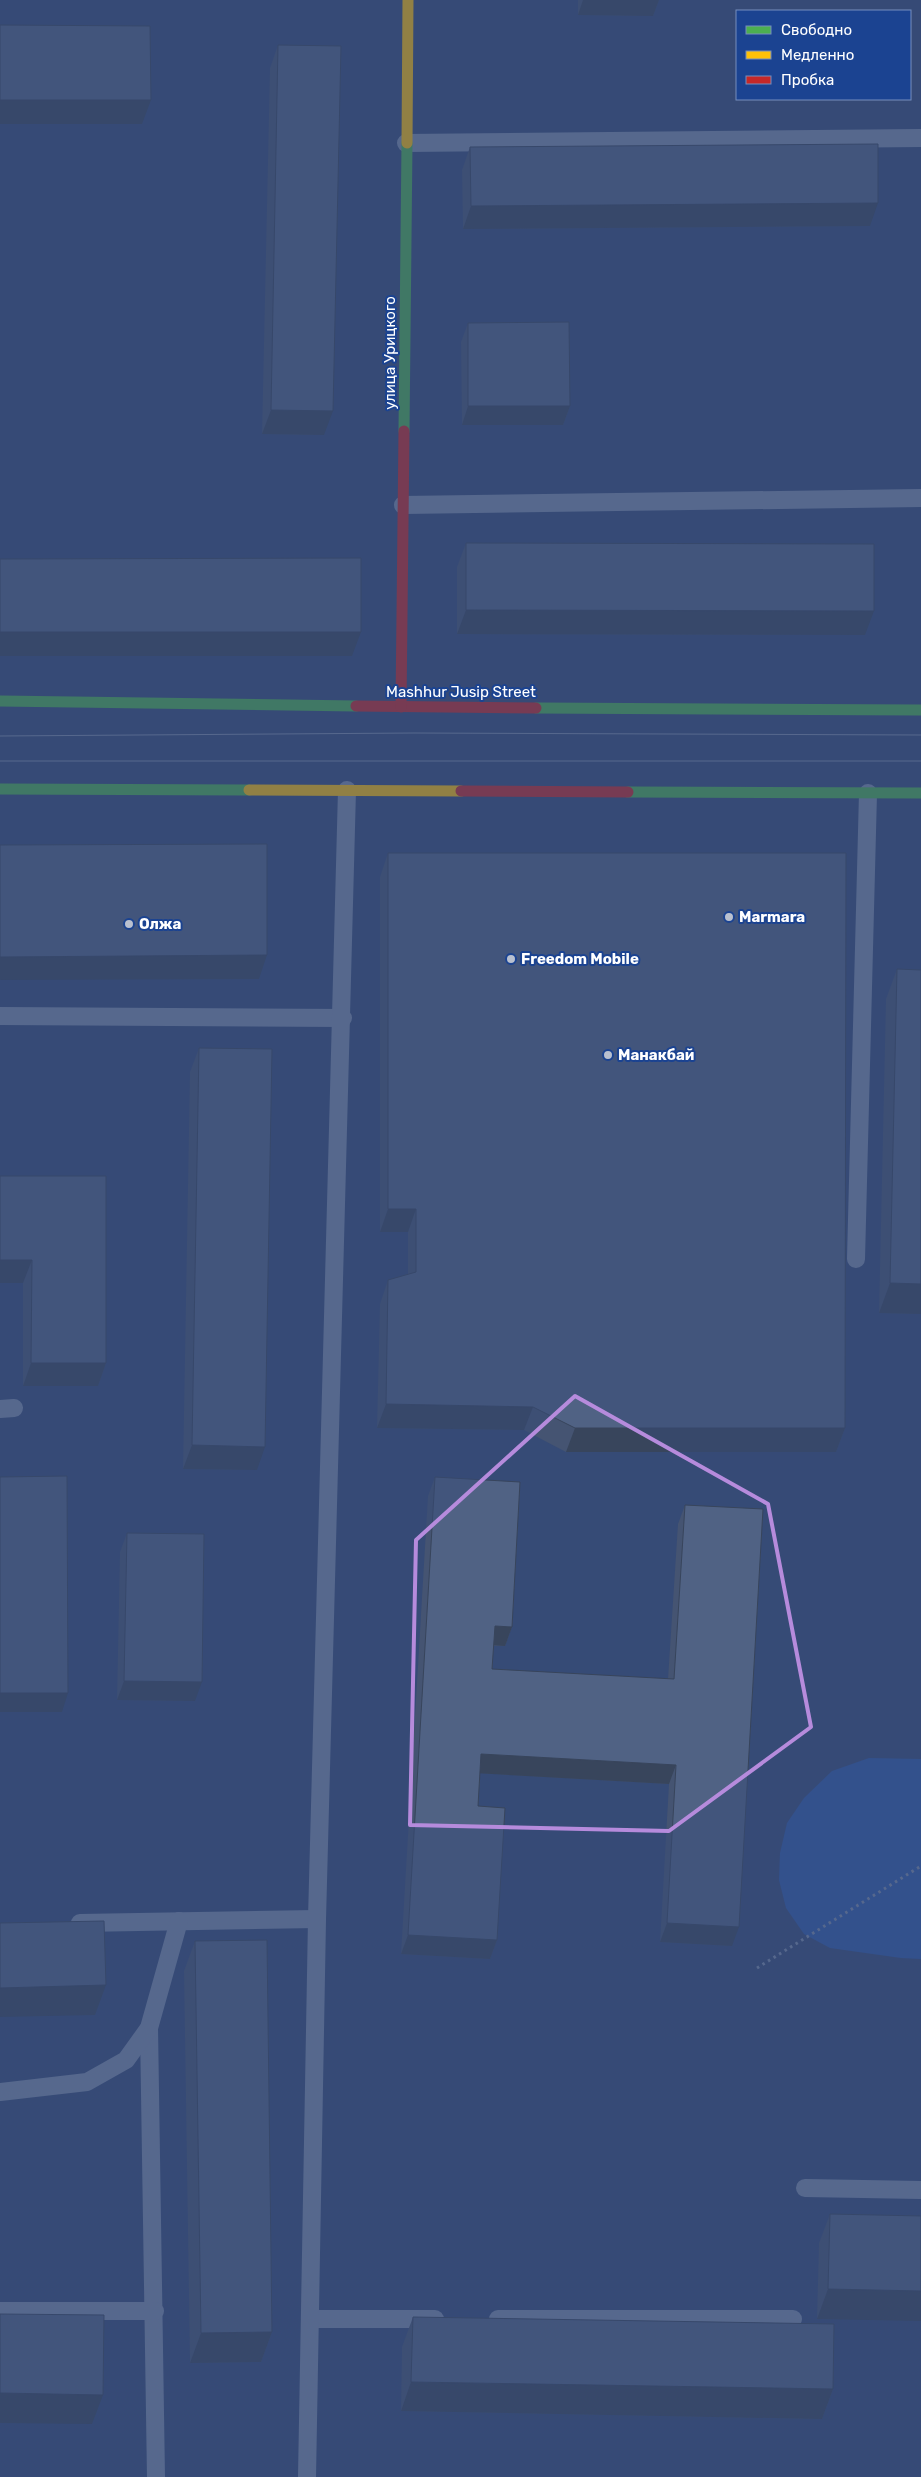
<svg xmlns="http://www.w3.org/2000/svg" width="921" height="2477" font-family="Rubik,sans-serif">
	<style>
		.garden { fill: #2f59a7 }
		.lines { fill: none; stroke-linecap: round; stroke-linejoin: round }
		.path { stroke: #7d8ca9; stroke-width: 3; stroke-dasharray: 2.5 4; stroke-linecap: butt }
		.lane { stroke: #7d8ca9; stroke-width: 18 }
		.fast { stroke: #4caf50; stroke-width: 11 }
		.slow { stroke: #ffc107; stroke-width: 11 }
		.jam { stroke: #c62828; stroke-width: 11 }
		.tram { stroke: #7e8ca9; stroke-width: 1 }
		.wall { fill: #455472 }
		.shaded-wall { fill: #38455c }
		.building { fill: #506284; stroke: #38455c }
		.marked { fill: none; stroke: #b68bdc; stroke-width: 4; stroke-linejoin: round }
		.poi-dot { fill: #b9c0cf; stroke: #1b4391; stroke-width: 2 }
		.labels { text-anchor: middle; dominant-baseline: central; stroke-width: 4; stroke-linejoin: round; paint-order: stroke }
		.street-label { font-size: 15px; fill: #fff; stroke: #1b4391 }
		.poi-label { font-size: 15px; font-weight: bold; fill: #fff; stroke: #1b4391; text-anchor: start }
	</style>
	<rect width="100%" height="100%" fill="#364b76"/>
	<path class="garden" d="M869,1758L921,1759V1959L901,1958L830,1948L804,1934L786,1908L779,1880L780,1853L787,1823L804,1798L832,1771Z"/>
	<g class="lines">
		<path class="path" d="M757,1968L921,1866"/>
		<g class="lane">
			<path d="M406,143L921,138"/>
			<path d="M403,505L921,498"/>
			<path d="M0,1016L343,1018"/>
			<path d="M856,1259L868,793"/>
			<path d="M0,1409L14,1408"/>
			<path d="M80,1923L317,1919"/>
			<path d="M149,2028L156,2477"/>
			<path d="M0,2092L87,2082L126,2060L149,2028L179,1921"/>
			<path d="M805,2188L921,2190"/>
			<path d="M0,2311H155"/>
			<path d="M310,2319H435"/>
			<path d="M498,2319H793"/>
			<path d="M307,2477L317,1919L347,790"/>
		</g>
		<g class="fast">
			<path d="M404,431L407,143"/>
			<path d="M0,701L356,706"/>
			<path d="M536,708L921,710"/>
			<path d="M0,789L249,790"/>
			<path d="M628,792L921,793"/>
		</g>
		<g class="slow">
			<path d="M407,143L408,0"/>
			<path d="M249,790L461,791"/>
		</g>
		<g class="jam">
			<path d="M356,706L536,708"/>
			<path d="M401,707L404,431"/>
			<path d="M461,791L628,792"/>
		</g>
		<g class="tram">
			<path d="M0,736L414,733L921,735"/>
			<path d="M0,761H921"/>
		</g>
	</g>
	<g class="wall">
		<path d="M578,0H659L653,16L578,15Z"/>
		<path d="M278,45L324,435L262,434L270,68Z"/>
		<path d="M470,147L870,226L463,229L462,170Z"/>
		<path d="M468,323L570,406L563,425H462L461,342Z"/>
		<path d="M466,543L865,635L457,634V567Z"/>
		<path d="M388,853L845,1428L836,1452H566L524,1430L377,1428L380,1304L388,1280L408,1274V1232H380V877Z"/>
		<path d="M897,969L921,970V1314L879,1313L886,999Z"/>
		<path d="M199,1048L257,1470L183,1469L190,1072Z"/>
		<path d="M0,1176L106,1363L98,1386H23V1283H0Z"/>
		<path d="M435,1477L512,1627L505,1646H493L492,1669L668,1679L678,1524L685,1505L732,1946L660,1942L669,1784L480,1773L478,1806L497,1940L490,1959L401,1954L428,1496Z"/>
		<path d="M127,1533L195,1701L117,1700L120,1552Z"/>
		<path d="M195,1941L272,2332L261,2362L190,2363L184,1971Z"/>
		<path d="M830,2214L921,2216L817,2319L819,2243Z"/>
		<path d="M413,2317L833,2389L822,2419L401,2411L402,2347Z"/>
	</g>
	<g class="shaded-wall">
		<path d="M583,0H659L653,16L578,15Z"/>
		<path d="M0,100H151L142,124H0Z"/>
		<path d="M878,203L870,226L463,229L471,206Z"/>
		<path d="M468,406H570L563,425H462Z"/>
		<path d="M271,410L333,411L324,435L262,434Z"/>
		<path d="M466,610L874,611L865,635L457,634Z"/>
		<path d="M0,632H361L352,656H0Z"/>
		<path d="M267,955L259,979L0,980V957Z"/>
		<path d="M388,1209H416L408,1232H380Z"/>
		<path d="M0,1260H32L23,1283H0Z"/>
		<path d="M890,1283L921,1284V1314L879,1313Z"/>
		<path d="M31,1363H106L98,1386H23Z"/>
		<path d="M386,1404L533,1407L524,1430L377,1428Z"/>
		<path d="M575,1428H845L836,1452H566Z"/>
		<path d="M192,1445L265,1447L257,1470L183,1469Z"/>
		<path d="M495,1626L512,1627L505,1646L488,1645Z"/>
		<path d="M124,1681L202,1682L195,1701L117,1700Z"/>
		<path d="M0,1693H68L62,1712H0Z"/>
		<path d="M481,1754L676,1765L669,1784L474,1773Z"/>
		<path d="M667,1923L739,1927L732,1946L660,1942Z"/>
		<path d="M408,1935L497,1940L490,1959L401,1954Z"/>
		<path d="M106,1985L95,2015L0,2017V1988Z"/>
		<path d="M828,2289L921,2291V2321L817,2319Z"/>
		<path d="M272,2332L261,2362L190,2363L201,2333Z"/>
		<path d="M411,2382L833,2389L822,2419L401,2411Z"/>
		<path d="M0,2393L103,2395L92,2424L0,2423Z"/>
	</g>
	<g class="building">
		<path d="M0,25L150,26L151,100H0Z"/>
		<path d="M278,45L341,46L333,411L271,410Z"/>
		<path d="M878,144V203L471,206L470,147Z"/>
		<path d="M569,322L570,406H468V323Z"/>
		<path d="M466,543L874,544V611L466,610Z"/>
		<path d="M361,558V632H0V559Z"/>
		<path d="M267,844V955L0,957V845Z"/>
		<path d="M388,853H846L845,1428H575L533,1407L386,1404L388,1280L416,1272V1209H388Z"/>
		<path d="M897,969L921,970V1284L890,1283Z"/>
		<path d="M199,1048L272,1049L265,1447L192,1445Z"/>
		<path d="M0,1176H106V1363H31L32,1260H0Z"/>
		<path d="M67,1476L68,1693H0V1477Z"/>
		<path d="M435,1477L520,1482L512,1627L495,1626L492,1669L674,1679L685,1505L763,1509L739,1927L667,1923L676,1765L481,1754L478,1806L505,1808L497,1940L408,1935Z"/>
		<path d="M127,1533L204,1534L202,1682L124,1681Z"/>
		<path d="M104,1921L106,1985L0,1988V1923Z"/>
		<path d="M267,1940L272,2332L201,2333L195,1941Z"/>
		<path d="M830,2214L921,2216V2291L828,2289Z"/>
		<path d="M0,2314L104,2315L103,2395L0,2393Z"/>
		<path d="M413,2317L834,2324L833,2389L411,2382Z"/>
	</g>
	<path d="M0 0H921V2477H0ZM575,1396L768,1504L811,1727L669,1831L410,1825L416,1540Z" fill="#364b76" fill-opacity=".55" fill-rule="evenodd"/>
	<path class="marked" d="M575,1396L768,1504L811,1727L669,1831L410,1825L416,1540Z"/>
	<g class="poi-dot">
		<circle cx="729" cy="917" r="5"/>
		<circle cx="129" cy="924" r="5"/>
		<circle cx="511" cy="959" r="5"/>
		<circle cx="608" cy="1055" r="5"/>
	</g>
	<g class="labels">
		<g class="street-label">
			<text transform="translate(390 353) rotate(-90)">улица Урицкого</text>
			<text x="461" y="692">Mashhur Jusip Street</text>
		</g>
		<g class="poi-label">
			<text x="739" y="917">Marmara</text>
			<text x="139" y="924">Олжа</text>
			<text x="521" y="959">Freedom Mobile</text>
			<text x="618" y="1055">Манакбай</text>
		</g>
	</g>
	<rect x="736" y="10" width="175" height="90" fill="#1b4391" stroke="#768ebd"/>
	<rect x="746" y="26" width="25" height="8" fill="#4caf50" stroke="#768ebd"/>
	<text x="781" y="35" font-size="15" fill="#ffffff">Свободно</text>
	<rect x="746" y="51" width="25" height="8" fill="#ffc107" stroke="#768ebd"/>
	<text x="781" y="60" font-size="15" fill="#ffffff">Медленно</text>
	<rect x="746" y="76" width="25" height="8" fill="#c62828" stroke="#768ebd"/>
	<text x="781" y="85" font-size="15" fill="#ffffff">Пробка</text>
</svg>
